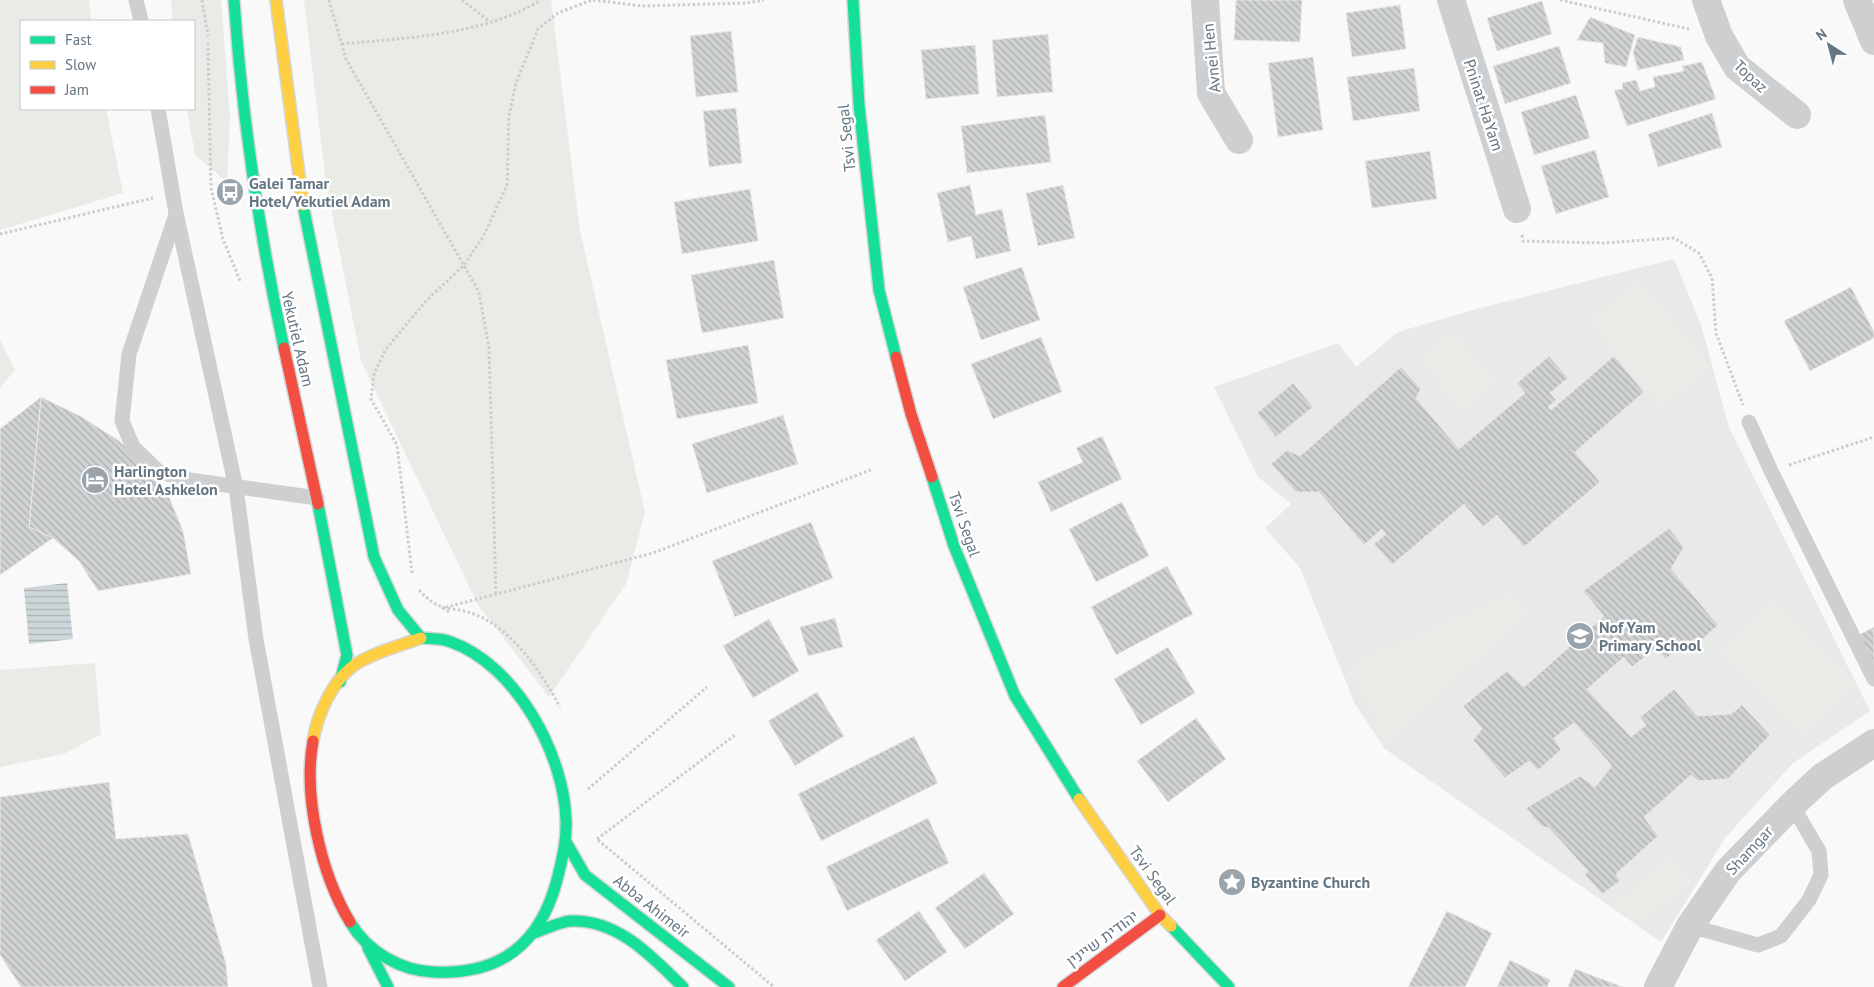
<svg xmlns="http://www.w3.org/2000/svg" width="1874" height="987" font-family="'PT Sans',Heebo,sans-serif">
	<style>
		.built { fill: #e8e9e9 }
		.green { fill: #e8ebe6 }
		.water { fill: url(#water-rules) }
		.building { fill: url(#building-back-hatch); stroke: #e8e8e8 }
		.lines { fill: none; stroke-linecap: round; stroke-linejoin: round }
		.fast-casing { stroke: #d5d6d7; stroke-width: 14 }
		.slow-casing { stroke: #d5d6d7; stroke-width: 14 }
		.jam-casing { stroke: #d5d6d7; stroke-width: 14 }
		.path { stroke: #cbcccd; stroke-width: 3; stroke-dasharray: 2.5 2.5; stroke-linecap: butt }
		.lane { stroke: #cecfd0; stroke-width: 15 }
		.street { stroke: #cecfd0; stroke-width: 28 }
		.fast { stroke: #16e098; stroke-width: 11 }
		.slow { stroke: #ffcf43; stroke-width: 11 }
		.jam { stroke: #f24e42; stroke-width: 11 }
		.labels { text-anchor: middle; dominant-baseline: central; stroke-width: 5; stroke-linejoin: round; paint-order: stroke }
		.street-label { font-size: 16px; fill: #657683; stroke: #fff }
		.poi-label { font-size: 16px; font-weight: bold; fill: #657683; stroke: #fff; text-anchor: start }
	</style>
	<defs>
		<pattern id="water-rules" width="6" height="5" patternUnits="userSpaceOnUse" patternTransform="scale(1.25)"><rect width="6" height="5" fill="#ced6d9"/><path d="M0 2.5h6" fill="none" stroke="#abb2b5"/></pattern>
		<pattern id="building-back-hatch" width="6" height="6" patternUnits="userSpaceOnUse" patternTransform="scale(1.25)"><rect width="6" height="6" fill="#d0d2d3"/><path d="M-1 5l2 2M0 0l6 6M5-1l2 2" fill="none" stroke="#acafb1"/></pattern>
	</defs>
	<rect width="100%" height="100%" fill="#f9f9f9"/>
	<path class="built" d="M1674,259L1701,325L1729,427L1870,711L1793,763L1725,838L1661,942L1385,749L1355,704L1300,568L1265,528L1291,504L1258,477L1214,387L1338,343L1356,367L1398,332L1480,308Z"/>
	<g class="green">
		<path d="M0,0H89L91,21H21V109H106L123,193L0,230Z"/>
		<path d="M171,0H221L230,118L227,182L195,155L187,109H194V21H173Z"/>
		<path d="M304,0H551L580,231L645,512L626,584L549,697L478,605L361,361L326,183Z"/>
		<path d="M1637,279L1712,366L1662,408L1588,322Z"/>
		<path d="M1454,331L1496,383L1461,411L1420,359Z"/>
		<path d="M0,340L15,370L0,388Z"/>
		<path d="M1511,593L1527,612L1386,746L1350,665Z"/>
		<path d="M1775,599L1856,685L1801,737L1720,651Z"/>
		<path d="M95,663L101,734L64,754L0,767V670Z"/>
		<path d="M1671,856L1692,881L1642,923L1612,905Z"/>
	</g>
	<path class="water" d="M67,583L73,639L29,644L24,588Z"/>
	<g class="building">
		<path d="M1236,0H1302L1300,42L1234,40Z"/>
		<path d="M1542,1L1552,34L1497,51L1487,18Z"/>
		<path d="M1400,5L1406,49L1352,57L1346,13Z"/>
		<path d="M1590,17L1635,35L1626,67L1605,63L1603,43L1577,40Z"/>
		<path d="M731,31L738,92L696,97L690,36Z"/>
		<path d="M1048,34L1053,92L997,97L992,40Z"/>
		<path d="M1638,37L1681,47L1684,60L1638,70L1633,52Z"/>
		<path d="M975,45L979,94L926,99L921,50Z"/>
		<path d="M1559,46L1571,83L1505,104L1493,66Z"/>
		<path d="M1313,57L1323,130L1278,137L1268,63Z"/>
		<path d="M1702,62L1716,99L1627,126L1614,90L1623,89L1622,83L1636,80L1640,91L1655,87L1653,77L1684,71L1682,66Z"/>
		<path d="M1414,68L1420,111L1353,121L1347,77Z"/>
		<path d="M1576,95L1590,138L1534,155L1521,112Z"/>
		<path d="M736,108L742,163L709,167L703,111Z"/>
		<path d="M1712,113L1722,147L1658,167L1648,134Z"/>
		<path d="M1045,115L1051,162L967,173L961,126Z"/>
		<path d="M1595,150L1609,197L1556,214L1541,166Z"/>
		<path d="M1430,151L1437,199L1372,208L1365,161Z"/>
		<path d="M970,185L976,215L1002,209L1011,251L976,259L971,236L948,242L937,193Z"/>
		<path d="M1063,185L1075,238L1038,246L1026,193Z"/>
		<path d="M750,189L758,241L682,254L674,202Z"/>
		<path d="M774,260L784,318L702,333L691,275Z"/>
		<path d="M1022,267L1040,320L981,340L963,287Z"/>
		<path d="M1851,287L1874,332V338L1810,371L1784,321Z"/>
		<path d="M1041,337L1062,392L993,419L971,364Z"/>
		<path d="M748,345L758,403L677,419L666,360Z"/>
		<path d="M1549,356L1568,378L1550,393L1556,400L1548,407L1551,410L1614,356L1644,392L1575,452L1600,482L1524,547L1497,515L1483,527L1464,504L1392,565L1374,544L1386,534L1382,529L1364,545L1319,492H1296L1271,464L1287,450L1300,456L1401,367L1421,389L1416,398L1459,449L1525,393L1517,383Z"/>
		<path d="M1293,383L1313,407L1276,437L1257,413Z"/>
		<path d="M41,397L80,416L118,440L143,462L169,497L183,531L191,574L98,591L79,561L53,538L29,527Z"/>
		<path d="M41,397L29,527L53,538L0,575V429Z"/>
		<path d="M783,415L798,464L707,493L692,444Z"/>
		<path d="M1102,436L1122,479L1051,512L1038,482L1083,462L1076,448Z"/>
		<path d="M1122,502L1149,556L1096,582L1069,529Z"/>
		<path d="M811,522L833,578L735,617L712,561Z"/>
		<path d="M1669,528L1684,547L1671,569L1718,625L1694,647L1688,640L1666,659L1655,649L1632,667L1624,657L1587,689L1631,737L1646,725L1640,717L1674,689L1697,716L1731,714L1742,705L1770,735L1728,779L1698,781L1691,775L1644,817L1658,836L1616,874L1620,881L1602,894L1585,875L1588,871L1549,828L1541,826L1526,808L1580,776L1595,787L1612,766L1574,723L1554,738L1561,750L1538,770L1529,761L1505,778L1473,740L1482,729L1463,706L1507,671L1524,687L1604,616L1583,591Z"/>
		<path d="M1167,566L1193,614L1116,655L1091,607Z"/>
		<path d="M835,618L843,647L808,656L800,627Z"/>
		<path d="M769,619L799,671L753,698L723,646Z"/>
		<path d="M1874,627V677L1855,637Z"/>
		<path d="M1168,647L1195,693L1141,725L1114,679Z"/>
		<path d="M817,692L844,736L795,766L768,721Z"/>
		<path d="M1196,718L1226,759L1168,802L1137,761Z"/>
		<path d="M914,736L938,783L821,841L798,794Z"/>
		<path d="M109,782L116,839L188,834L226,964L228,987H21L0,955V797Z"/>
		<path d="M928,818L949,863L847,911L826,867Z"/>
		<path d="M984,873L1014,914L965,949L935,908Z"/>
		<path d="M919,911L947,952L905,981L876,940Z"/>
		<path d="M1447,911L1492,933L1465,987H1408Z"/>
		<path d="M1510,960L1550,980L1547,987H1497Z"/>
		<path d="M1575,969L1623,987H1568Z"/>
	</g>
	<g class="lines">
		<defs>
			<g id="fast">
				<path d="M234,0C242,118 259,232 284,348"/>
				<path d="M853,0L859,105L879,290L896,357"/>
				<path d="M303,205L374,557L398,610L421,638"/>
				<path d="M932,477L954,546L1015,696L1079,799"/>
				<path d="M318,504L347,655L340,682"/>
				<path d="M566,842L585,875L729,987"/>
				<path d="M350,922C367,951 400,971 434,972C501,975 540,944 557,880C562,860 567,841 566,820C564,754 516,665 451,642C442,638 431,639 421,638"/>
				<path d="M1171,926L1229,987"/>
				<path d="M534,933C545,929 559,922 571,921C618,919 652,957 683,987"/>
				<path d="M368,948L388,987"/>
			</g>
			<g id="slow">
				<path d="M276,0L303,205"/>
				<path d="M313,741C317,715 333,679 356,664C375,652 399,646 421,638"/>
				<path d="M1079,799L1160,915L1171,926"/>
			</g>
			<g id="jam">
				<path d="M284,348L318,504"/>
				<path d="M896,357L911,414L932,477"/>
				<path d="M313,741C303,797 321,874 350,922"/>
				<path d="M1063,987L1160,915"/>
			</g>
		</defs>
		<use href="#fast" class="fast-casing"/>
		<use href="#slow" class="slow-casing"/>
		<use href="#jam" class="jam-casing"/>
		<g class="path">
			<path d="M202,0L208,36"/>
			<path d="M329,0L346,59L479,292L489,348L496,593"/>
			<path d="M462,0L489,21"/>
			<path d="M593,0L642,6L747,3L764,0"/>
			<path d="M1560,0L1689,29"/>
			<path d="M208,43L211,188L223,239L241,283"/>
			<path d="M342,44C407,38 484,35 541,0"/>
			<path d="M0,234L153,198"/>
			<path d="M1522,235L1523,241L1604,243L1674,238L1699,253L1712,278L1716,333L1743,405"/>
			<path d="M1789,465L1874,437"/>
			<path d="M412,573L397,445L371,399L374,374L386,349L426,301L464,265L483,237L507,185L509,116L516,83L538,29L558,13L592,0"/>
			<path d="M419,590C441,614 449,605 474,614C513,629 541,672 560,707"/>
			<path d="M449,612L443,608L653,553L873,469"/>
			<path d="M588,789L707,687"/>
			<path d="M597,839L735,735"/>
			<path d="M598,840L774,987"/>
		</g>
		<g class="lane">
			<path d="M136,0L141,21"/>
			<path d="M158,109L176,213L236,488L256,639L320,987"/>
			<path d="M176,215L129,354L122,421L133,447L159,472L190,480L317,498"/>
			<path d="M1749,422L1771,471L1874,679"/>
			<path d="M1690,926L1758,945L1781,936L1809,900L1821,875L1819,851L1792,805"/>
		</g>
		<g class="street">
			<path d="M1205,0L1211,93L1239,140"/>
			<path d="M1451,0L1517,209"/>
			<path d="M1706,0L1719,36L1737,67L1797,115"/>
			<path d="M1857,0L1874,41"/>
			<path d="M1658,987L1690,926L1728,871L1792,805L1822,777L1874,743"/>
		</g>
		<use href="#fast" class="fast"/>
		<use href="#slow" class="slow"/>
		<use href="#jam" class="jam"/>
	</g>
	<defs>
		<symbol id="bus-disc" viewBox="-11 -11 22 22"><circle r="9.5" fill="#99a4ac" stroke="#fff"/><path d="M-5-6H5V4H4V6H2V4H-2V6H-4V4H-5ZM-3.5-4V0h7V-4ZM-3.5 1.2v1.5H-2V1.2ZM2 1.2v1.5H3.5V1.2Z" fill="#fff"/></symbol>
		<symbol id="hotel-disc" viewBox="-11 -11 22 22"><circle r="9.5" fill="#99a4ac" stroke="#fff"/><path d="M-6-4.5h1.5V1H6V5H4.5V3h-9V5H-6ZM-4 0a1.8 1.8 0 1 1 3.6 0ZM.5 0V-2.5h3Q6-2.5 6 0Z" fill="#fff"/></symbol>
		<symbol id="school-disc" viewBox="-11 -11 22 22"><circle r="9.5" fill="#99a4ac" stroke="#fff"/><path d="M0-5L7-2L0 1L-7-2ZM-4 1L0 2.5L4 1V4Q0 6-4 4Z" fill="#fff"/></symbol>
		<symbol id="sight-disc" viewBox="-11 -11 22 22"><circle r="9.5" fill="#99a4ac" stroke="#fff"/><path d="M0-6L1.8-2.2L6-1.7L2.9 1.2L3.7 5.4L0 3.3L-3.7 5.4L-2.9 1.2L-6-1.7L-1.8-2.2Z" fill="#fff"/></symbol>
	</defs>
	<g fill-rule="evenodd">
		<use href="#bus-disc" x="214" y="176" width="32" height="32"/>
		<use href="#hotel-disc" x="79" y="464" width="32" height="32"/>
		<use href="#school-disc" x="1564" y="620" width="32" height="32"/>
		<use href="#sight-disc" x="1216" y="866" width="32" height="32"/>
	</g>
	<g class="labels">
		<g class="street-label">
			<text transform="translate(1211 58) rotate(-96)">Avnei Hen</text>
			<text transform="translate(1751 76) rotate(43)">Topaz</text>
			<text transform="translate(1484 105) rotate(72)">Pninat HaYam</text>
			<text transform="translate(846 138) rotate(-96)">Tsvi Segal</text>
			<text transform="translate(298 339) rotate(77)">Yekutiel Adam</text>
			<text transform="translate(965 524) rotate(71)">Tsvi Segal</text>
			<text transform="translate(1749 850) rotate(-47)">Shamgar</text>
			<text transform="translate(1153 875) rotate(54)">Tsvi Segal</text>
			<text transform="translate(652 906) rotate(38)">Abba Ahimeir</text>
			<text transform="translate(1102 938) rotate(-36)">יהודית שיינין</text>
		</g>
		<g class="poi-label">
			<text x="249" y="183">Galei Tamar<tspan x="249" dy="18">Hotel/Yekutiel Adam</tspan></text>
			<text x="114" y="471">Harlington<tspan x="114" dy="18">Hotel Ashkelon</tspan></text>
			<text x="1599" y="627">Nof Yam<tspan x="1599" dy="18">Primary School</tspan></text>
			<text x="1251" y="882">Byzantine Church</text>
		</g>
	</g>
	<rect x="20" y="20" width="175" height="90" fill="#ffffff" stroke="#c1c8cd"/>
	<rect x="30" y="36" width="25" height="8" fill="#16e098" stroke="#c1c8cd"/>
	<text x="65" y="45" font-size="15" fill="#657683">Fast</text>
	<rect x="30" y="61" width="25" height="8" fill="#ffcf43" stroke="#c1c8cd"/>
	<text x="65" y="70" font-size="15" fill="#657683">Slow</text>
	<rect x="30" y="86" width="25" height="8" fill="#f24e42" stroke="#c1c8cd"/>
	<text x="65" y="95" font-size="15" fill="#657683">Jam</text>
	<g transform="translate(1829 45) rotate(324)" stroke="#ffffff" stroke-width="4" paint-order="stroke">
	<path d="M0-4L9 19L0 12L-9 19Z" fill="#657683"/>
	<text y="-8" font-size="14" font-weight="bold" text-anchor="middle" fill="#657683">N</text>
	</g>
</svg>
